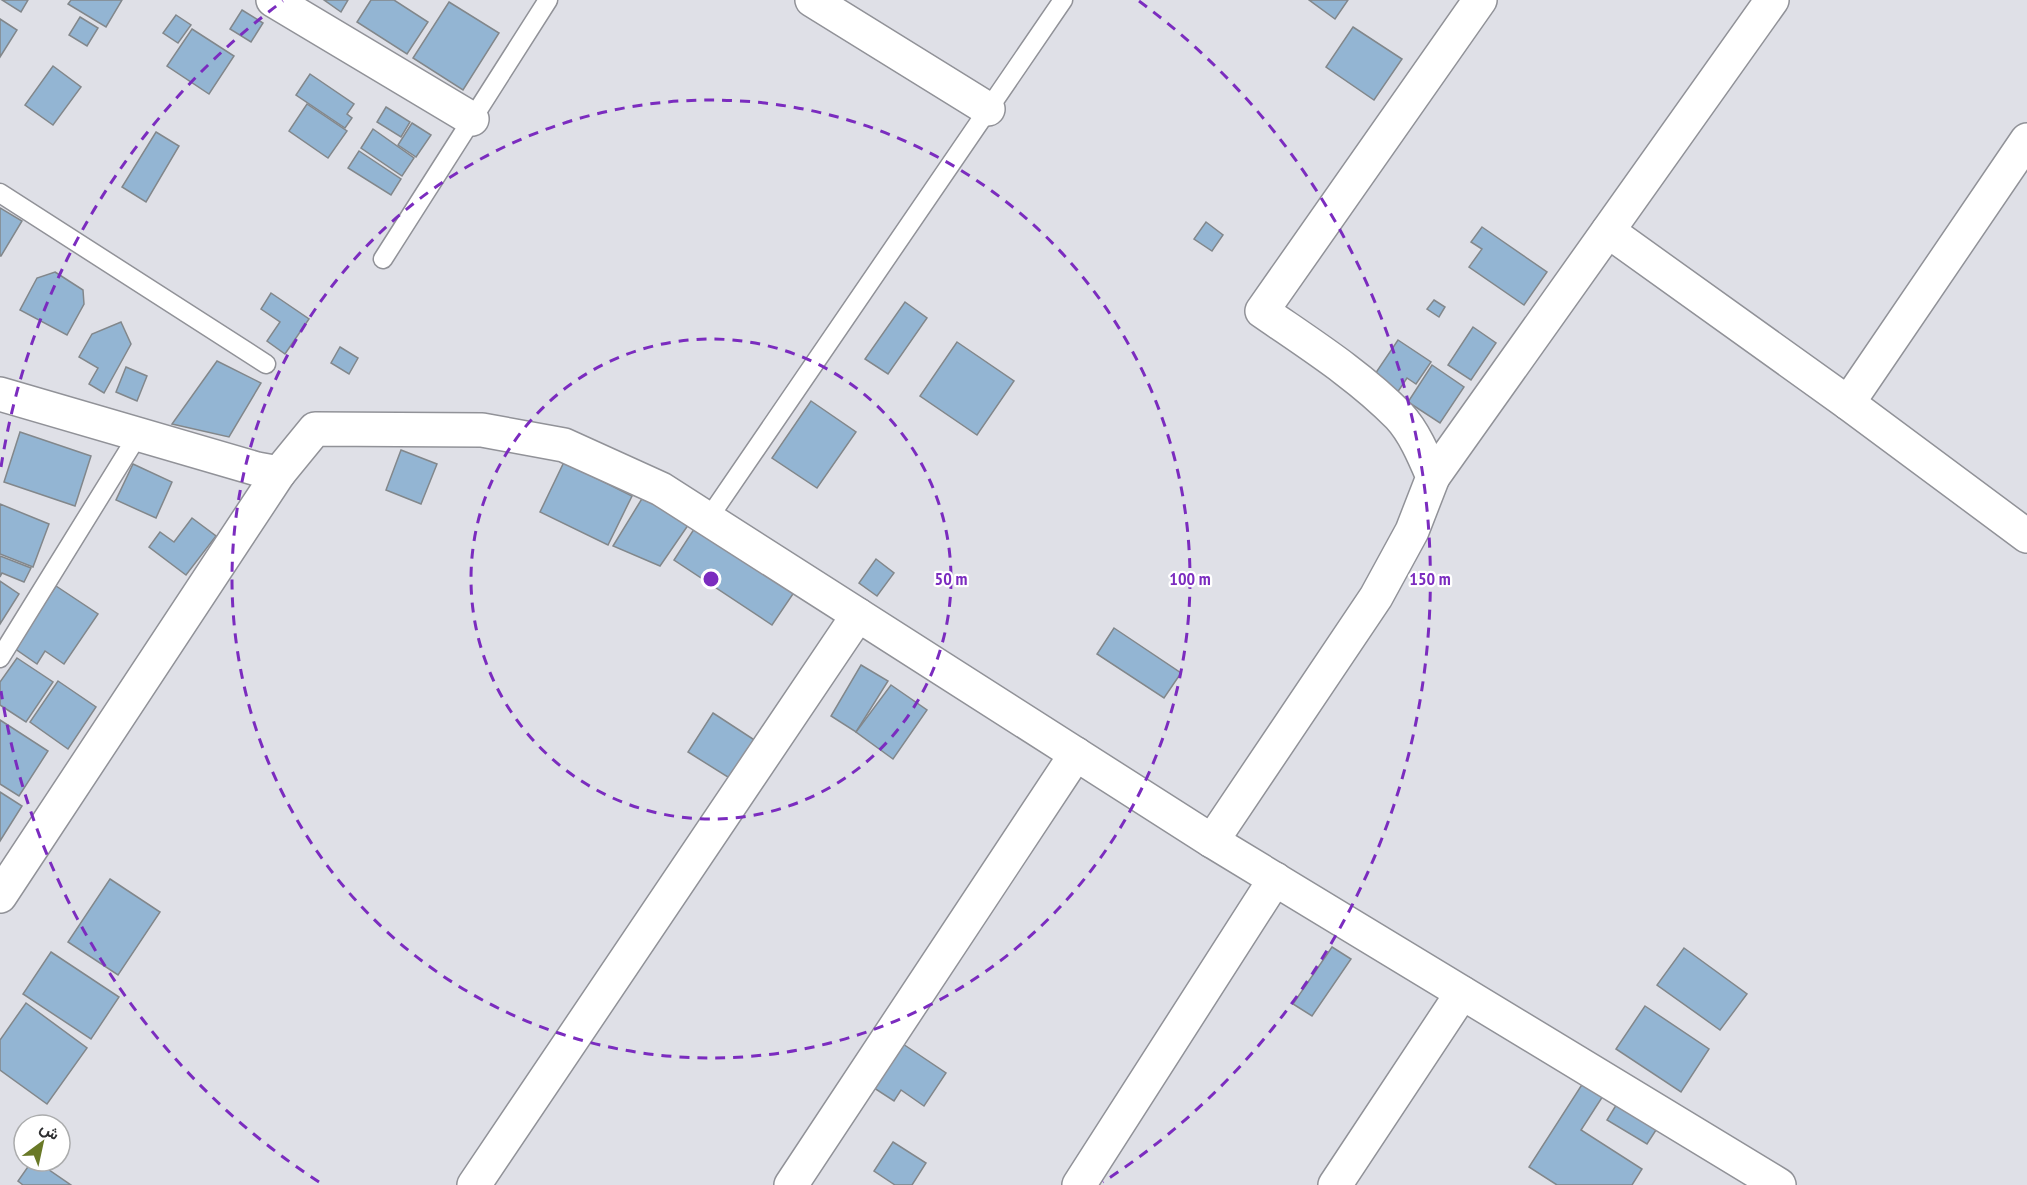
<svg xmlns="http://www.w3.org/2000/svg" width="2027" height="1185" font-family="'PT Sans Narrow',Vazirmatn,sans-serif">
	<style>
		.building { fill: #93b5d3; stroke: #82878b; stroke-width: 1.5 }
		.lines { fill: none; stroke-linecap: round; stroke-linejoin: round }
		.lane-casing { stroke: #919298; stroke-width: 21 }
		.street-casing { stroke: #919298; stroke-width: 36 }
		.lane { stroke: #fff; stroke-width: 18 }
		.street { stroke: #fff; stroke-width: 33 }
		.ring { fill: none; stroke: #7b2cbf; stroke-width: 3; stroke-dasharray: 10 8 }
		.centre { fill: #7b2cbf; stroke: #fff; stroke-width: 3 }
		.ring-label { font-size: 18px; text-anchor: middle; font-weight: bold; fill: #7b2cbf; stroke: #fff; stroke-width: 4.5; stroke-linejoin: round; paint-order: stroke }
	</style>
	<rect width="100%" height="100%" fill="#dfe0e7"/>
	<g class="building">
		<path d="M2,0H28L21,12Z"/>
		<path d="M71,0H122L106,27L68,4Z"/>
		<path d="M324,0H348L341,12Z"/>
		<path d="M371,0H394L428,22L407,54L357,22Z"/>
		<path d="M1309,0H1348L1335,19Z"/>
		<path d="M449,2L499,33L463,90L413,58Z"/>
		<path d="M242,10L263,23L251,42L230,29Z"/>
		<path d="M176,15L191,25L178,43L163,33Z"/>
		<path d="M80,17L98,28L87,46L69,35Z"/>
		<path d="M0,19L17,30L0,57Z"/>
		<path d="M1353,27L1402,59L1374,100L1326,67Z"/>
		<path d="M192,29L234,56L209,94L167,66Z"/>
		<path d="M53,66L81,87L53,125L25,105Z"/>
		<path d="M310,74L354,104L347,114L352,118L345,128L296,95Z"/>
		<path d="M307,104L347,131L328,158L289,131Z"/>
		<path d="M386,107L410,122L401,137L377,122Z"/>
		<path d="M412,123L431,135L416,157L398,145Z"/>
		<path d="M373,129L414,158L402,176L361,148Z"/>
		<path d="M156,132L179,146L146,202L122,187Z"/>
		<path d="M359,151L401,179L391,195L348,168Z"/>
		<path d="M0,208L22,221L1,256H0Z"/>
		<path d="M1206,222L1223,235L1212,251L1194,239Z"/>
		<path d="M1482,227L1547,272L1524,305L1469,267L1482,249L1471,242Z"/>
		<path d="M55,272L83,290L84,304L67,335L20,310L37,278Z"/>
		<path d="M271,293L309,319L285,354L267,341L280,322L261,309Z"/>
		<path d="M1434,300L1445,307L1439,317L1427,309Z"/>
		<path d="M905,302L927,318L888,374L865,359Z"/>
		<path d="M121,322L131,344L104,393L89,384L98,368L79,357L92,334Z"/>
		<path d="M1473,327L1496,343L1471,380L1448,365Z"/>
		<path d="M1398,340L1431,362L1416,384L1407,378L1397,393L1373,377Z"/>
		<path d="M957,342L1014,381L977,435L920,396Z"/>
		<path d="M340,347L358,358L349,374L331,363Z"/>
		<path d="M217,361L261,383L229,437L172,424Z"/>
		<path d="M1432,365L1464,387L1440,423L1408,402Z"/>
		<path d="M126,367L147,376L137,401L116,392Z"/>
		<path d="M811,401L856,432L817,488L772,458Z"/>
		<path d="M20,432L91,456L75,506L4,482Z"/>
		<path d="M401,450L437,464L421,504L386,490Z"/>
		<path d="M564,462L632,496L608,545L540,512Z"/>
		<path d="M133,464L172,482L156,518L116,500Z"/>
		<path d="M643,497L693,518L660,566L613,546Z"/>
		<path d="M0,504L49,524L33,567L0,554Z"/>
		<path d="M192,518L216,536L186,575L149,547L160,532L174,542Z"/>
		<path d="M698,523L797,588L772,625L674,560Z"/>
		<path d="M0,556L31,568L24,582L2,573L0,577Z"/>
		<path d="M876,559L894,573L877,596L859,583Z"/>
		<path d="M0,581L19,594L0,624Z"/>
		<path d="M56,586L98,614L64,664L45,651L37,664L14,648Z"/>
		<path d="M1114,628L1181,673L1164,698L1097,654Z"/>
		<path d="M17,658L53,682L26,722L0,705V682Z"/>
		<path d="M861,665L888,681L856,732L831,716Z"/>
		<path d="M58,681L96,707L68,749L30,722Z"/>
		<path d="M891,685L927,710L893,759L856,732Z"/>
		<path d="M713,713L756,741L731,779L688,752Z"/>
		<path d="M0,720L48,751L19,796L0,784Z"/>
		<path d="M0,792L22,806L0,841Z"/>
		<path d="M110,879L160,912L118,975L68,942Z"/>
		<path d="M1332,947L1351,959L1312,1016L1293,1004Z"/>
		<path d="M1684,948L1747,994L1720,1030L1657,985Z"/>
		<path d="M51,952L119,997L91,1039L23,994Z"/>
		<path d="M26,1003L87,1048L47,1104L0,1070V1040Z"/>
		<path d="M1645,1006L1709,1049L1681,1092L1616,1049Z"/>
		<path d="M900,1042L946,1073L924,1106L901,1090L894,1101L871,1086Z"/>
		<path d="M1583,1083L1603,1096L1581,1130L1642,1169L1632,1185H1557L1529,1167Z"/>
		<path d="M1618,1102L1658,1127L1647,1144L1607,1120Z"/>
		<path d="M893,1142L926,1163L912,1185H895L874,1171Z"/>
		<path d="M32,1161H36L71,1185H23L18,1181Z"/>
	</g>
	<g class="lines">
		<defs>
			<g id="lane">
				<path d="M0,193L266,364"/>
				<path d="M383,259L548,0"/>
				<path d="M708,519L1063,0"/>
				<path d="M0,658L138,435"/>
			</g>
			<g id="street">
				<path d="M273,0L472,119"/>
				<path d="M812,0L988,109"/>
				<path d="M1608,231L1848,403L2027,536"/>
				<path d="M0,394L257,469L279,473L0,896"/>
				<path d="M1848,403L2027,140"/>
				<path d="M279,473L315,429L482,430L564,445L661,489L1212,841L1779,1185"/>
				<path d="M1433,477L1772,0"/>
				<path d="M1212,841L1376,597L1412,531L1433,477C1424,456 1414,432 1399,416C1359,375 1308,343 1262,311L1480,0"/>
				<path d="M474,1185L858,615"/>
				<path d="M791,1185L1076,754"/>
				<path d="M1079,1185L1275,879"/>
				<path d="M1335,1185L1462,993"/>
			</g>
		</defs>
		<use href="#lane" class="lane-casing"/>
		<use href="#street" class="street-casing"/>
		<use href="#lane" class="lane"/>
		<use href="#street" class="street"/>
	</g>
	<g class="ring">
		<circle cx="711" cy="579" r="240"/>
		<circle cx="711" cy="579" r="479"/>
		<path d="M319 1182A719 719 0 0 1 1 691M1 467A719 719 0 0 1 283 1M1139 1A719 719 0 0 1 1103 1182"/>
	</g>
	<circle cx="711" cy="579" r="9" class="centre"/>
	<g class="ring-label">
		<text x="951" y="585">50 m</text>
		<text x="1190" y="585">100 m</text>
		<text x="1430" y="585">150 m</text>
	</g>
	<g transform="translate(42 1143) rotate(33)"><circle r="28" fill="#ffffff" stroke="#abacad" stroke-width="1.5"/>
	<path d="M0-4.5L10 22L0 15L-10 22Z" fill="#697927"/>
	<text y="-9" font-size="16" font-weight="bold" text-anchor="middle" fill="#2e2f31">ش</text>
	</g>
</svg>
